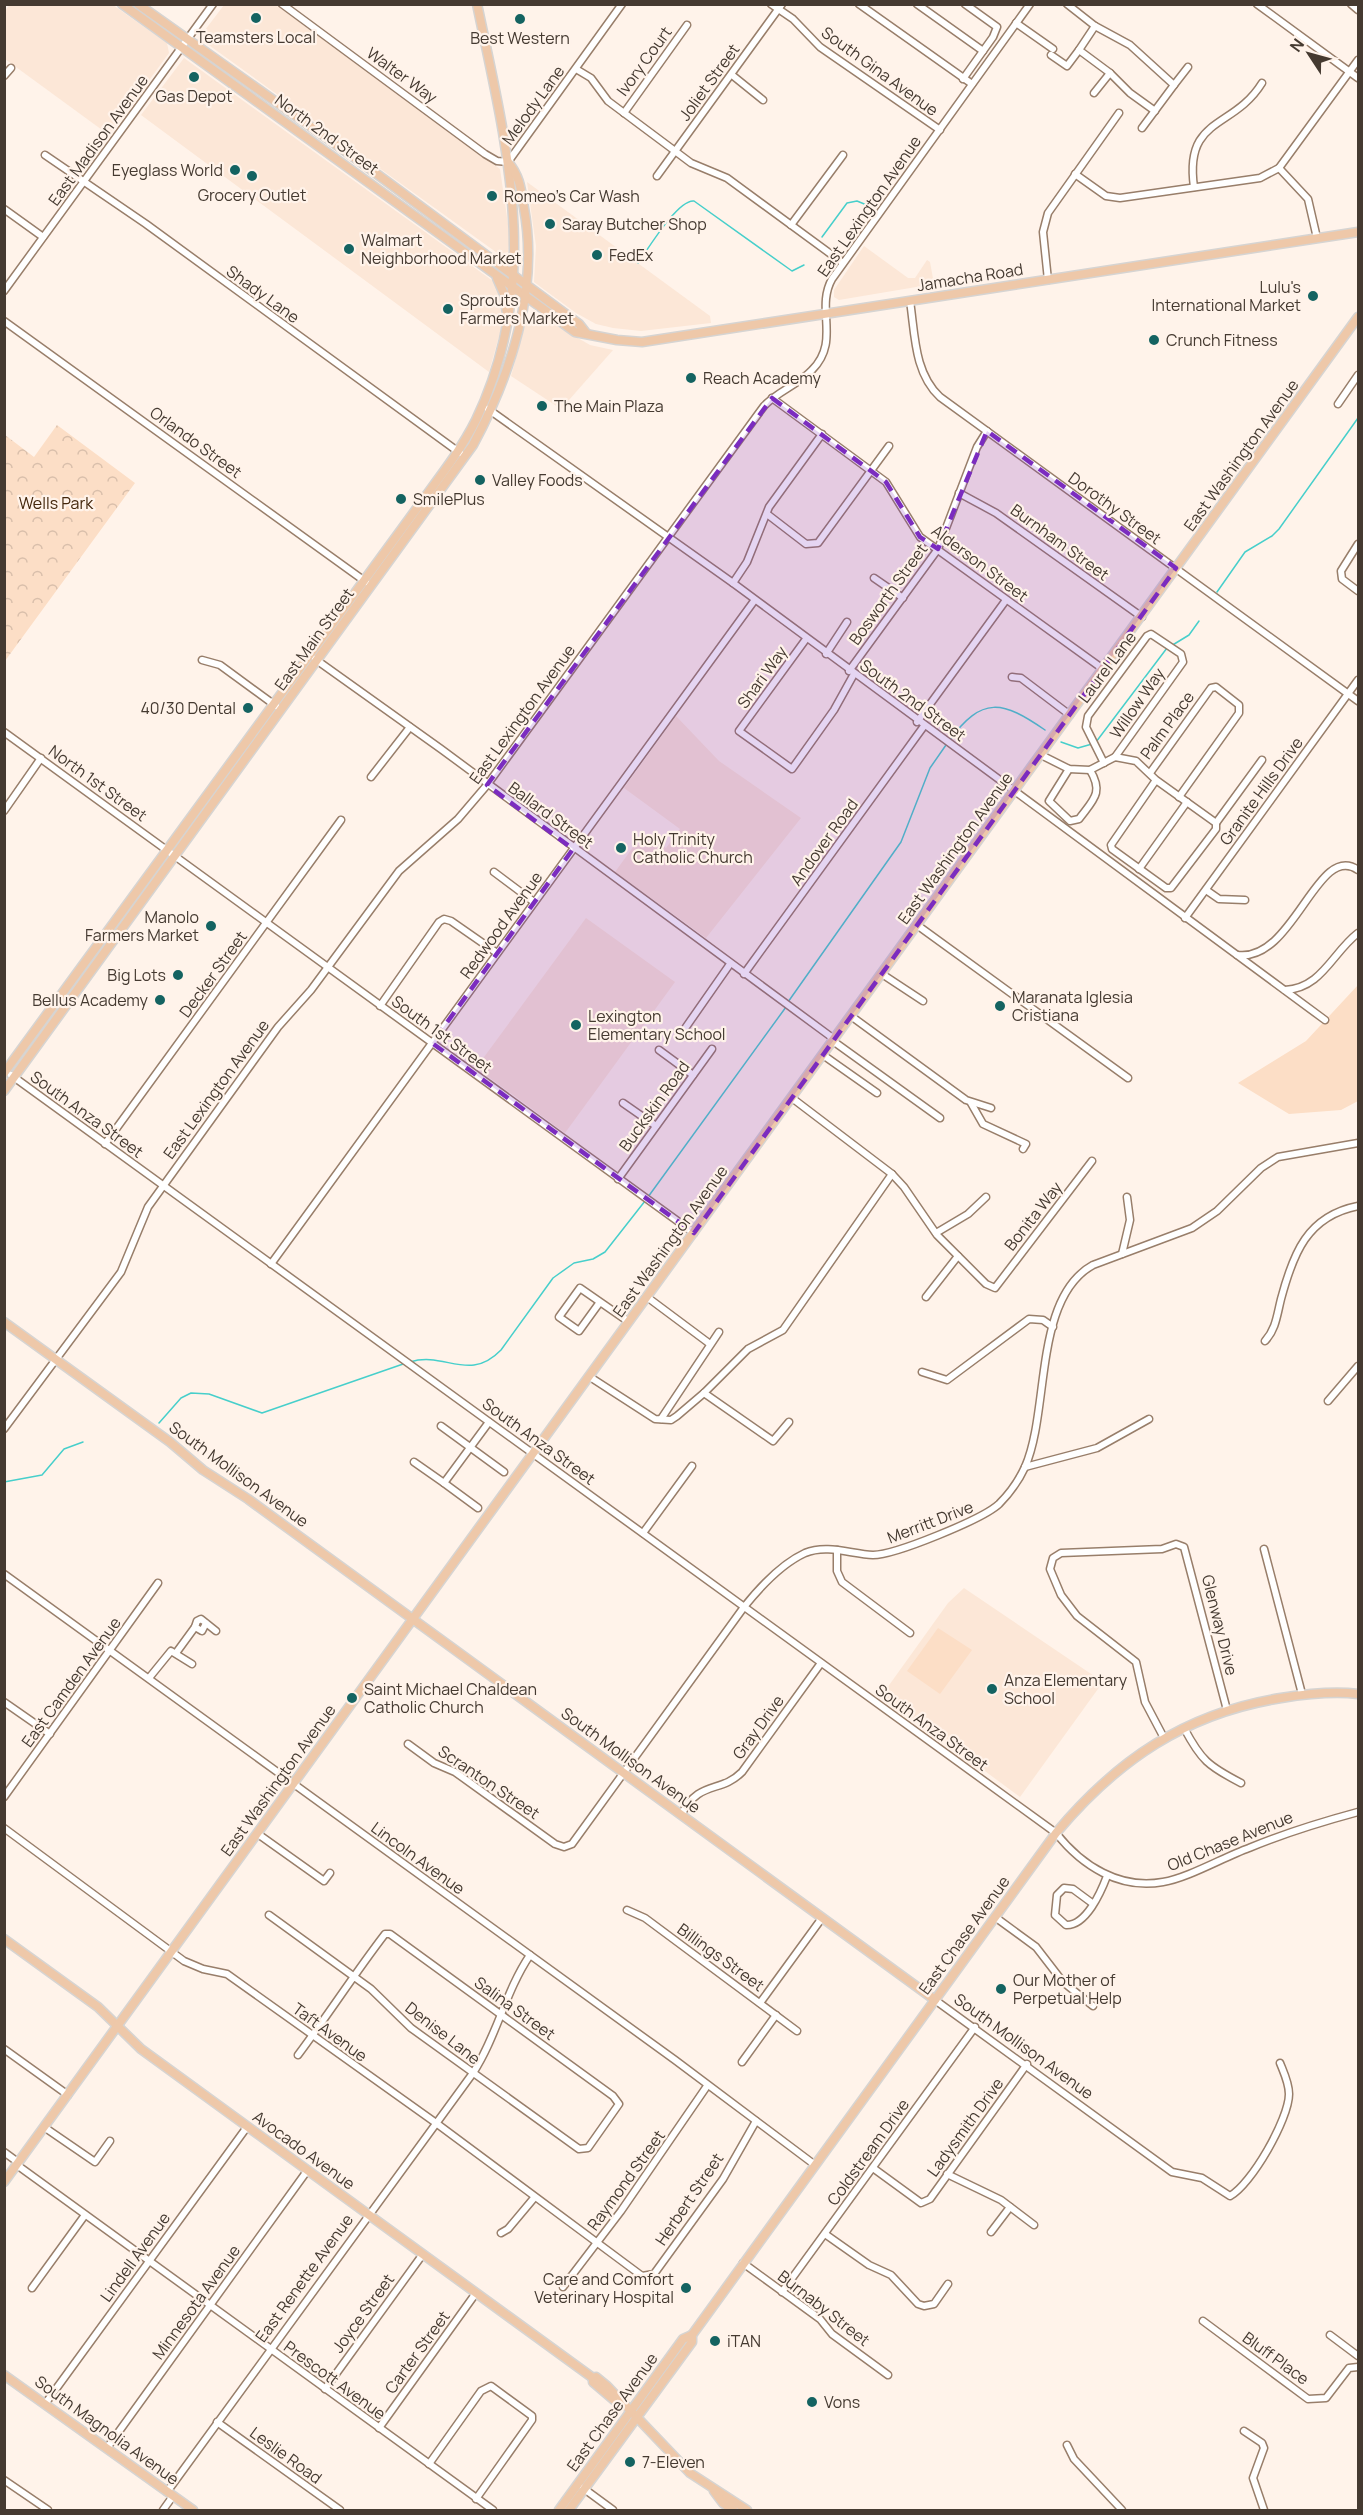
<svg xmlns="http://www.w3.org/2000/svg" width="1363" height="2515" font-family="Manrope,sans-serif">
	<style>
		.built { fill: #fce7d7 }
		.grass { fill: #fcdec6 }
		.park { fill: url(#park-crowns) }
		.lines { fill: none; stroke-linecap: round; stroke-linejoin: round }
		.stream { stroke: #47cfcb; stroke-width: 1.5 }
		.minor-casing { stroke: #987e6a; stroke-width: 9 }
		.major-casing { stroke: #d6d4d2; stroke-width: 11 }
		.minor { stroke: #fff; stroke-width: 6 }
		.major { stroke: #eec8a9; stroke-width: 8 }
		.marked { fill: #7b2cbf; fill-opacity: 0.2; stroke: #7b2cbf; stroke-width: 4.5; stroke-dasharray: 12 8; stroke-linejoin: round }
		.poi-dot { fill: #146361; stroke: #fff3ea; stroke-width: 2 }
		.labels { text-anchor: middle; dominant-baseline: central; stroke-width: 4.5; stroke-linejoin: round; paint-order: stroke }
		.poi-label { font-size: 16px; fill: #453a31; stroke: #fff3ea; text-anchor: start }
		.street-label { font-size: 16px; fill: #453a31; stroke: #fff3ea }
		.park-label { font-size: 16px; fill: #43260b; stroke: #fff3ea }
	</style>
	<defs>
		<pattern id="park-crowns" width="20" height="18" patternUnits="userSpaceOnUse" patternTransform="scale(1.5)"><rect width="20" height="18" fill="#fcdec6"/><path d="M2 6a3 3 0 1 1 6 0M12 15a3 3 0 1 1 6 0" fill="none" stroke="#d9bfab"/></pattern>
	</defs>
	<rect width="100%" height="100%" fill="#fff3ea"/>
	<g class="built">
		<path d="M10,4L113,5L167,43L169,53L109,135L5,59V11Z"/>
		<path d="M224,5H276L500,169L510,238L508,252L500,255L199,38Z"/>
		<path d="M184,58L504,289L507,308L489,372L141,115Z"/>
		<path d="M527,182L710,316L711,323L641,331L613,328L596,324L576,313L534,282L536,246Z"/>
		<path d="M864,246L908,278H915L927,260L930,262L934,284L839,300L834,297V290Z"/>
		<path d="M533,315H538L590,345L613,350L561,409L511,376L526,322Z"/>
		<path d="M676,716L719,761L801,818L706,938L615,872L636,843L644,848L652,838L666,848L680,829L624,788Z"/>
		<path d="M586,918L675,982L565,1133L476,1068Z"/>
		<path d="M964,1588L1103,1682L1020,1797L882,1695L948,1603Z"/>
	</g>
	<g class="grass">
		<path d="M1358,985V1101L1341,1110L1289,1114L1238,1083L1306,1041Z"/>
		<path d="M938,1628L972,1650L940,1694L907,1671Z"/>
	</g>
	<path class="park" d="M57,425L135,483L5,661V435L34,457Z"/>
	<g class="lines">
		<g class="stream">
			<path d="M822,237L847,203L857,201L874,208"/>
			<path d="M638,263C648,249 678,199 694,201L792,271L804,265"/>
			<path d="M1217,592L1245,552L1272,536L1279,529L1358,418"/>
			<path d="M1171,646L1189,635L1199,621"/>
			<path d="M949,741C982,695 1003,701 1045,730"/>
			<path d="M1061,742L1078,748L1092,744"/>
			<path d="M1096,742L1167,648"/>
			<path d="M788,1002L901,842L930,768L946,745"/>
			<path d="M648,1197L786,1007"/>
			<path d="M410,1362C445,1351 469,1383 501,1350L553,1278L574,1263L593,1259L605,1252L645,1201"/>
			<path d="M159,1423L181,1398L191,1393L209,1394L262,1413L406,1363"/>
			<path d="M4,1482L42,1475L64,1449L83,1442"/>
		</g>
		<defs>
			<g id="minor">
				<path d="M282,4L485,154L497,161L508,162L622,4"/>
				<path d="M771,4L793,19L820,47L940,130"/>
				<path d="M859,4L972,84"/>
				<path d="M917,4L983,51"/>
				<path d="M1067,4L1095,26L1130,45L1174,85L1142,128"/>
				<path d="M1257,4L1358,78"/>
				<path d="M1351,4L1358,10"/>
				<path d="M1016,23L1053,49"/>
				<path d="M1095,26L1079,50L1110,73"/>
				<path d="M1051,55L1067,66L1079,50"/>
				<path d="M576,69L591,78L608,101L675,151L691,163L727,178L843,263"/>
				<path d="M732,75L763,100"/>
				<path d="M4,76L11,68"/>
				<path d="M963,79L993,37L997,27L965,4"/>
				<path d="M1174,85L1188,67"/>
				<path d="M1094,93L1110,73L1130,93L1155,111"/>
				<path d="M624,113L687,25"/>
				<path d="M45,155L146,224L460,453"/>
				<path d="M1279,168L1308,199L1317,238"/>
				<path d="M1075,174L1106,196L1120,198L1260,178L1279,168L1358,60"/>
				<path d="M657,176L782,4"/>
				<path d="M1194,187C1184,116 1233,130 1262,83"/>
				<path d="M4,209L43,237"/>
				<path d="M791,225L843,155"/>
				<path d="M1048,280L1043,232L1048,213L1119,113"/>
				<path d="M4,291L213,4"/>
				<path d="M910,301C915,334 914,373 940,397L1358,701"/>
				<path d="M4,321L366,582"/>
				<path d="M772,398L886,482L920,537L1103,669"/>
				<path d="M1338,404L1358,375"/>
				<path d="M488,409L733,583L1325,1020"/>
				<path d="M959,493L996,513L1142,617"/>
				<path d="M767,514L806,544L818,543L889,446"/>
				<path d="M1358,544L1341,571L1342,579L1358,591"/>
				<path d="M874,578L903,598"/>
				<path d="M733,583L747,562L769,507L822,434"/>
				<path d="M806,639L739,731L792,769L834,710L854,674"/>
				<path d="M826,654L847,622"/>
				<path d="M315,659L441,749L834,1039"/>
				<path d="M202,660L220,665L276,706"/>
				<path d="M849,671L938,549L977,447L987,431"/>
				<path d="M1012,677L1021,678L1070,715"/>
				<path d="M917,722L1006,600"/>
				<path d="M4,732L694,1233"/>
				<path d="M1041,755L1069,769L1090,770L1115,757L1136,761L1156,780L1216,823V829L1171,888H1166L1112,849L1111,845L1156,780"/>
				<path d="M1104,763L1086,727L1088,716L1147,636L1151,634L1181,654L1183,662L1115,757"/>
				<path d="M1069,769L1049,801L1070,821L1079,819C1093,800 1104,793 1090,770"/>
				<path d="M1150,773L1211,688L1216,687L1239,705V713L1179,797"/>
				<path d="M371,777L410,727"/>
				<path d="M4,811L41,758"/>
				<path d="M1216,823L1262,760"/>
				<path d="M1139,869L1187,802"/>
				<path d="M494,872L534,902"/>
				<path d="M1206,890L1219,899L1245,900"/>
				<path d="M1185,918L1358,680"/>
				<path d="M917,925L1128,1078"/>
				<path d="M1237,955C1294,963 1317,841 1358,870"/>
				<path d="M744,974L924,726"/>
				<path d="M882,974L923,1001"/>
				<path d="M1285,990C1322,988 1332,953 1358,933"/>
				<path d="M380,1006L439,922L444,919L451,921L497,953"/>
				<path d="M851,1016L966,1100L991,1108"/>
				<path d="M686,1027L730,964"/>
				<path d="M833,1041L940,1118"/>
				<path d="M659,1050L693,1075"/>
				<path d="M823,1055L877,1093"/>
				<path d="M11,1075L1056,1833C1082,1866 1120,1890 1163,1882C1188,1878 1224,1857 1249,1848C1285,1833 1321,1822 1358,1812"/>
				<path d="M792,1098L892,1174L904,1187L937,1235L986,1284L995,1288L1092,1161"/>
				<path d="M623,1103L656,1126"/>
				<path d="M971,1103L983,1124L1026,1144L1023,1149"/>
				<path d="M105,1144L341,820"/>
				<path d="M618,1179L712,1049"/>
				<path d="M936,1233L968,1214L986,1197"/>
				<path d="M1122,1254L1130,1220L1127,1197"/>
				<path d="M271,1264L754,601"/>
				<path d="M647,1297L710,1344"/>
				<path d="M926,1297L958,1256"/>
				<path d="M600,1302L579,1331L559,1317L580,1288L629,1322"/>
				<path d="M1265,1341C1276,1329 1277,1315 1281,1299C1293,1254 1307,1216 1358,1206"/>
				<path d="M922,1372L947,1380L1029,1319L1043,1320L1053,1327"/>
				<path d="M590,1377L655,1419L671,1420L677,1416L704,1393L748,1349L783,1330L892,1174"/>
				<path d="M704,1393L773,1441L789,1422"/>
				<path d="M1328,1401L1358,1366"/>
				<path d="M661,1419L719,1332"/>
				<path d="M441,1426L504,1472"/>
				<path d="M4,1429L121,1272L148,1207L278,1027L311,990L399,871L458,819L487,785L764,406C778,391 798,385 812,370C841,341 815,309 832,279L1030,4"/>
				<path d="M414,1462L444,1483L489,1422"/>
				<path d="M1025,1467L1097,1448L1149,1419"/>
				<path d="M444,1483L478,1508"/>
				<path d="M643,1533L692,1466"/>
				<path d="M1264,1549L1302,1694"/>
				<path d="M837,1550V1571L842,1582L910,1633"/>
				<path d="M4,1574L675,2060L815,2165"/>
				<path d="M206,1623L202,1631L195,1627L197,1621L201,1619L216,1631"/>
				<path d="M176,1653L195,1627"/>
				<path d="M149,1678L171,1651L192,1664"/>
				<path d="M4,1702L50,1734"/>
				<path d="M1184,1728C1201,1760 1208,1766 1241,1783"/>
				<path d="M1164,1738L1145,1702L1136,1662L1077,1616L1061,1595L1050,1569L1053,1558L1061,1553L1162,1549L1176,1544L1184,1547L1227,1710"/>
				<path d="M408,1744L434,1763L455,1772L555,1844L564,1847L572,1844L744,1607C760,1587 781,1564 805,1553C827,1544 851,1554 873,1555C895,1555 983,1519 999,1504C1009,1494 1019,1480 1025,1467C1050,1411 1033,1298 1093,1265L1192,1228L1217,1211L1261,1168L1278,1157L1358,1143"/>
				<path d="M4,1797L158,1583"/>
				<path d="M681,1815C700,1779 720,1794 742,1772L821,1663"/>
				<path d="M4,1828L184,1961L203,1969L227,1974L436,2123L642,2276L654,2274L723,2179L756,2121"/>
				<path d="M258,1834L324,1881L330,1873"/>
				<path d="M1092,1903L1073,1889L1064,1888L1057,1895L1055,1915L1066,1925C1086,1926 1101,1892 1107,1876"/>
				<path d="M627,1910L645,1918L797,2031"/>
				<path d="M269,1915L371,1989L411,2028L579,2149L588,2148L619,2104L613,2096L390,1934H385C355,1973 328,2015 298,2055"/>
				<path d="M995,1917L1036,1947L1063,1982L1093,2006"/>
				<path d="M935,2000L1172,2172L1202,2178L1230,2196C1251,2185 1289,2119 1289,2094C1289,2083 1284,2073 1280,2063"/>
				<path d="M760,2003L822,1918"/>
				<path d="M4,2049L68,2095"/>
				<path d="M742,2062L776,2015"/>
				<path d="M44,2127L95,2162L110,2141"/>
				<path d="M4,2152L19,2163"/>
				<path d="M17,2165L493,2510"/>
				<path d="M873,2168L921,2203L930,2199L1027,2064"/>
				<path d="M947,2174L1001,2200L1034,2225"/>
				<path d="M991,2232L1010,2207"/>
				<path d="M501,2233L508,2229L534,2198"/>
				<path d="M825,2234L869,2265L891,2275L918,2304L924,2306L934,2304L948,2284"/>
				<path d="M743,2263L820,2319L832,2334L888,2375"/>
				<path d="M563,2287L621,2211L707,2086"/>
				<path d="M32,2288L85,2215"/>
				<path d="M782,2292L975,2027"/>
				<path d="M1203,2321L1308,2399L1326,2398L1349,2368L1358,2367"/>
				<path d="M1330,2335L1358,2356"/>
				<path d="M325,2389L423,2254"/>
				<path d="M45,2404L247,2127"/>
				<path d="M217,2422L340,2510"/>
				<path d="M379,2428L476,2293"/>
				<path d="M1244,2431L1262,2443L1264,2448L1253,2478L1264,2510"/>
				<path d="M1067,2445L1074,2459L1122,2510"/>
				<path d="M107,2448L307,2171"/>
				<path d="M429,2464L481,2391L491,2386L532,2416V2420L476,2499"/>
				<path d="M4,2480L48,2510"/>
				<path d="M583,2488L613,2510"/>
				<path d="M167,2492L473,2073C497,2036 505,1992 530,1955"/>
				<path d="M163,2510L173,2496"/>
			</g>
			<g id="major">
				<path d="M122,4L575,332L617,340L642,342L1358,232"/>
				<path d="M138,4L362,163L579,324L586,333"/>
				<path d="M497,278L504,294L507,314"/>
				<path d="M4,1073L412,515C434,484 459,454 476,420C543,281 507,147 477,4"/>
				<path d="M4,1091L473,445C511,374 539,289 524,208C521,190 520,176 508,162"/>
				<path d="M4,1322L170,1442L203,1470L248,1499L935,2000"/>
				<path d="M4,1939L98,2007L141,2049L593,2378L596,2377L607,2386L690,2473L747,2510"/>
				<path d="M4,2182L1358,317"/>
				<path d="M4,2375L193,2510"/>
				<path d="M593,2378V2382L620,2405H624"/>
				<path d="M714,2491L723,2503L733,2510"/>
				<path d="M559,2510L683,2339L692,2335"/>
				<path d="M569,2510L692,2342V2335L1056,1833C1117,1760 1186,1713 1281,1698C1306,1694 1333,1691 1358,1694"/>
			</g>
		</defs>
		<use href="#minor" class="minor-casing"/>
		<use href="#major" class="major-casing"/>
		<use href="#minor" class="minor"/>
		<use href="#major" class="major"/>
	</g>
	<path class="marked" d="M772,398L886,482L920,537L938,549L987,431L1176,568L694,1233L432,1043L573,849L487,785Z"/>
	<g class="poi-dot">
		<circle cx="256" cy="18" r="6"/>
		<circle cx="520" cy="19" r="6"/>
		<circle cx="194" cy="77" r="6"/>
		<circle cx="235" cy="170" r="6"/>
		<circle cx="252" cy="176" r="6"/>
		<circle cx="492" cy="196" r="6"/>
		<circle cx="550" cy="224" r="6"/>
		<circle cx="349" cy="249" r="6"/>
		<circle cx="597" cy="255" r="6"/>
		<circle cx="1313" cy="296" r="6"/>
		<circle cx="448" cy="309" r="6"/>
		<circle cx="1154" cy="340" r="6"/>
		<circle cx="691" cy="378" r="6"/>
		<circle cx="542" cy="406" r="6"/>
		<circle cx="480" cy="480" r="6"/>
		<circle cx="401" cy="499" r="6"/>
		<circle cx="248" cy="708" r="6"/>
		<circle cx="621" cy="848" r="6"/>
		<circle cx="211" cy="926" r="6"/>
		<circle cx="178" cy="975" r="6"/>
		<circle cx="160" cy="1000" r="6"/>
		<circle cx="1000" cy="1006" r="6"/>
		<circle cx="576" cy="1025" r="6"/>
		<circle cx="992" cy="1689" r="6"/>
		<circle cx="352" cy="1698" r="6"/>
		<circle cx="1001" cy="1989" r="6"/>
		<circle cx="686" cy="2288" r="6"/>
		<circle cx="715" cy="2341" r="6"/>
		<circle cx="812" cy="2402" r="6"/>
		<circle cx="630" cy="2462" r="6"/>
	</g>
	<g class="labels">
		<g class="poi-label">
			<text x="256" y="37" text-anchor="middle">Teamsters Local</text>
			<text x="520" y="38" text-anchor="middle">Best Western</text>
			<text x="194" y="96" text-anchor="middle">Gas Depot</text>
			<text x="223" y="170" text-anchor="end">Eyeglass World</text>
			<text x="252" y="195" text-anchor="middle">Grocery Outlet</text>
			<text x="504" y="196">Romeo's Car Wash</text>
			<text x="562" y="224">Saray Butcher Shop</text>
			<text x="361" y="240">Walmart<tspan x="361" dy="18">Neighborhood Market</tspan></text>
			<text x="609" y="255">FedEx</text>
			<text x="1301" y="287" text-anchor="end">Lulu's<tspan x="1301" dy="18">International Market</tspan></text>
			<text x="460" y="300">Sprouts<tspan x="460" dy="18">Farmers Market</tspan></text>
			<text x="1166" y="340">Crunch Fitness</text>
			<text x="703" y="378">Reach Academy</text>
			<text x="554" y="406">The Main Plaza</text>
			<text x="492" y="480">Valley Foods</text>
			<text x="413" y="499">SmilePlus</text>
			<text x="236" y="708" text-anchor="end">40/30 Dental</text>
			<text x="633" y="839">Holy Trinity<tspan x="633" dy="18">Catholic Church</tspan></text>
			<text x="199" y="917" text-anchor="end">Manolo<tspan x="199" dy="18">Farmers Market</tspan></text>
			<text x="166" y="975" text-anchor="end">Big Lots</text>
			<text x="1012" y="997">Maranata Iglesia<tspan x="1012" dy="18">Cristiana</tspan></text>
			<text x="148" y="1000" text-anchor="end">Bellus Academy</text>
			<text x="588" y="1016">Lexington<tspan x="588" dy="18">Elementary School</tspan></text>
			<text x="1004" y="1680">Anza Elementary<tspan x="1004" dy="18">School</tspan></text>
			<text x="364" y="1689">Saint Michael Chaldean<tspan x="364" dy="18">Catholic Church</tspan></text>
			<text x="1013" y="1980">Our Mother of<tspan x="1013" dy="18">Perpetual Help</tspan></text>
			<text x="674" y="2279" text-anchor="end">Care and Comfort<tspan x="674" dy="18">Veterinary Hospital</tspan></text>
			<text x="727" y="2341">iTAN</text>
			<text x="824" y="2402">Vons</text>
			<text x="642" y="2462">7-Eleven</text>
		</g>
		<g class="street-label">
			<text transform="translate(644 61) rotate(-54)">Ivory Court</text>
			<text transform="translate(880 71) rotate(36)">South Gina Avenue</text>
			<text transform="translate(402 75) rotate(36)">Walter Way</text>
			<text transform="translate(709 82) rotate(-54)">Joliet Street</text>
			<text transform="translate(533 105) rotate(-54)">Melody Lane</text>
			<text transform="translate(327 134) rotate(36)">North 2nd Street</text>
			<text transform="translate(98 140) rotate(-54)">East Madison Avenue</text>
			<text transform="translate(869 206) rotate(-55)">East Lexington Avenue</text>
			<text transform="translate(970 277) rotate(-9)">Jamacha Road</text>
			<text transform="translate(263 294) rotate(36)">Shady Lane</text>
			<text transform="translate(196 442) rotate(36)">Orlando Street</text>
			<text transform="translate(1241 455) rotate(-54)">East Washington Avenue</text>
			<text transform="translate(1115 508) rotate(36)">Dorothy Street</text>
			<text transform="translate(1060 542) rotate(36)">Burnham Street</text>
			<text transform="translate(980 563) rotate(37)">Alderson Street</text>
			<text transform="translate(888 594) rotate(-54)">Bosworth Street</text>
			<text transform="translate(314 639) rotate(-54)">East Main Street</text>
			<text transform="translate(1107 667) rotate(-53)">Laurel Lane</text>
			<text transform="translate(762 677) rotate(-54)">Shari Way</text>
			<text transform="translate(913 700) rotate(36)">South 2nd Street</text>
			<text transform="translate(1137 703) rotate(-55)">Willow Way</text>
			<text transform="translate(522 714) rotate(-54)">East Lexington Avenue</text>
			<text transform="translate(1167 725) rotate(-54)">Palm Place</text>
			<text transform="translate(98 783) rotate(36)">North 1st Street</text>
			<text transform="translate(1261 791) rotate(-54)">Granite Hills Drive</text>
			<text transform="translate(551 815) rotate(36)">Ballard Street</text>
			<text transform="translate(824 842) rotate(-54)">Andover Road</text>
			<text transform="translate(955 848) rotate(-54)">East Washington Avenue</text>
			<text transform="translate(501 925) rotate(-54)">Redwood Avenue</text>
			<text transform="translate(213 974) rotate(-54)">Decker Street</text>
			<text transform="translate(442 1034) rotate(36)">South 1st Street</text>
			<text transform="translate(216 1089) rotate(-54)">East Lexington Avenue</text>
			<text transform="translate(654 1106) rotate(-54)">Buckskin Road</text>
			<text transform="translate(87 1114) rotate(36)">South Anza Street</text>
			<text transform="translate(1033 1216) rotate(-52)">Bonita Way</text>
			<text transform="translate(670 1241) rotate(-54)">East Washington Avenue</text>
			<text transform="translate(539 1441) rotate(36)">South Anza Street</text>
			<text transform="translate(239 1474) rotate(36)">South Mollison Avenue</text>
			<text transform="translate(930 1522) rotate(-21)">Merritt Drive</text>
			<text transform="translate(1220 1625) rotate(76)">Glenway Drive</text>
			<text transform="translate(71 1682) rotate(-54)">East Camden Avenue</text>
			<text transform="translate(758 1727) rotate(-54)">Gray Drive</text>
			<text transform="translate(932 1727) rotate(36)">South Anza Street</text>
			<text transform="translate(631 1760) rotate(36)">South Mollison Avenue</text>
			<text transform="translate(278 1780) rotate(-54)">East Washington Avenue</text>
			<text transform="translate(489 1782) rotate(34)">Scranton Street</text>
			<text transform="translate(1230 1841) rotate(-22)">Old Chase Avenue</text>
			<text transform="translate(418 1858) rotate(36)">Lincoln Avenue</text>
			<text transform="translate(964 1935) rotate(-54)">East Chase Avenue</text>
			<text transform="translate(721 1957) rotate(36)">Billings Street</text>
			<text transform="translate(515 2008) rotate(36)">Salina Street</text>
			<text transform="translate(330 2032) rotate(36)">Taft Avenue</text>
			<text transform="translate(443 2033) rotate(38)">Denise Lane</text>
			<text transform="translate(1024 2046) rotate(36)">South Mollison Avenue</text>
			<text transform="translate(965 2127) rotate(-54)">Ladysmith Drive</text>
			<text transform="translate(304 2150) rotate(36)">Avocado Avenue</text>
			<text transform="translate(868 2152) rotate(-54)">Coldstream Drive</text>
			<text transform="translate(626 2180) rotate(-54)">Raymond Street</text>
			<text transform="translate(689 2199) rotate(-56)">Herbert Street</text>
			<text transform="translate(135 2257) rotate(-54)">Lindell Avenue</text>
			<text transform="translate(304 2278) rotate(-54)">East Renette Avenue</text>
			<text transform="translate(196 2302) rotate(-54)">Minnesota Avenue</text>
			<text transform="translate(824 2308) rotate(38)">Burnaby Street</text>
			<text transform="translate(363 2313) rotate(-54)">Joyce Street</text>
			<text transform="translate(417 2352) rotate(-54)">Carter Street</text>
			<text transform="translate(1276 2358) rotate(36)">Bluff Place</text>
			<text transform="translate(335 2380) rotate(36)">Prescott Avenue</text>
			<text transform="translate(612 2412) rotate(-54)">East Chase Avenue</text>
			<text transform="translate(107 2430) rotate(36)">South Magnolia Avenue</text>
			<text transform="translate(286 2455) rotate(36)">Leslie Road</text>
		</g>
		<g class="park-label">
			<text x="56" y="503">Wells Park</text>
		</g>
	</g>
	<rect width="1363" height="2515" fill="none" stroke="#453a31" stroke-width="12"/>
	<g transform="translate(1309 54) rotate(306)" stroke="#fff3ea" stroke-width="4.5" paint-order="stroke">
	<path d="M0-4.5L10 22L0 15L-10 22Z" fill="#453a31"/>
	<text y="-9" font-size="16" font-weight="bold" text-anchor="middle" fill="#453a31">N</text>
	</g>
</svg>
